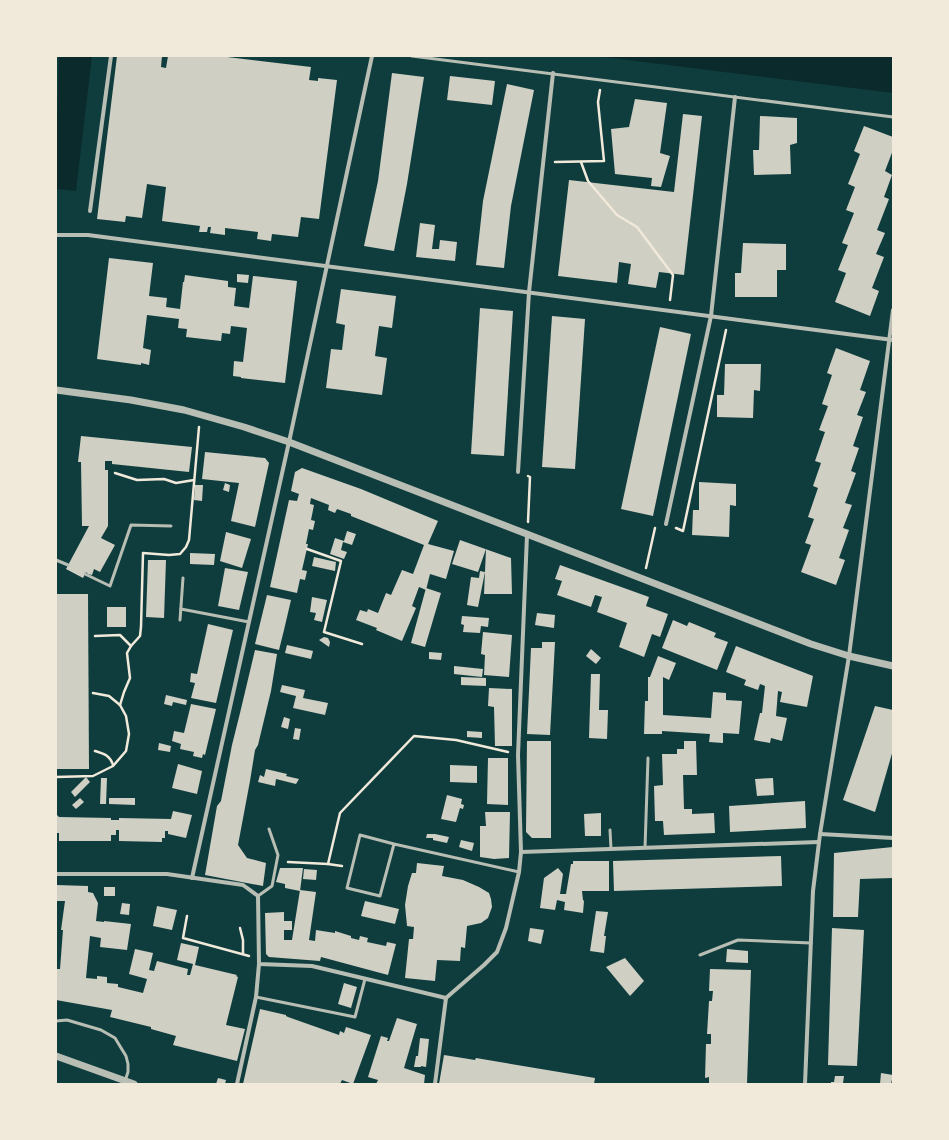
<svg xmlns="http://www.w3.org/2000/svg" width="949" height="1140" font-family="Manrope,sans-serif">
	<style>
		.water { fill: #0a2a2b }
		.building { fill: #cfcfc3 }
		.lines { fill: none; stroke-linecap: round; stroke-linejoin: round }
		.path { stroke: #f1e9da; stroke-width: 2.5 }
		.service { stroke: #b8beb3; stroke-width: 3 }
		.minor { stroke: #b8beb3; stroke-width: 4 }
		.tertiary { stroke: #b8beb3; stroke-width: 7 }
	</style>
	<rect width="100%" height="100%" fill="#0f3d3e"/>
	<g class="water">
		<path d="M59,56H92L76,191L56,189V153Z"/>
		<path d="M596,56H893V93Z"/>
	</g>
	<g class="building">
		<path d="M117,56H162L161,67L166,68L168,56H219L311,67L309,80L318,81V78L337,80L319,219L301,217L298,237L272,234L271,241L257,239L258,232L225,228V235L210,233L211,227H208L207,232H199L200,226L162,221L166,187L147,184L142,218L126,216L125,222L97,219Z"/>
		<path d="M392,73L424,77L407,184L394,251L364,246L378,181Z"/>
		<path d="M450,76L495,81L492,105L447,100Z"/>
		<path d="M507,84L534,90L511,206L504,268L476,265L483,201Z"/>
		<path d="M635,99L667,103L660,153L670,156L661,187L651,186L652,178L615,174L611,129L629,127Z"/>
		<path d="M683,114L702,116L684,275L659,272L656,288L628,284L631,264L619,262L617,283L558,276L569,180L674,192Z"/>
		<path d="M760,116L797,118V143L790,145L791,174L754,175L753,150H759Z"/>
		<path d="M864,126L893,137V150L885,171L892,175L884,197L889,199L877,230L885,233L876,254L884,257L872,288L879,291L870,316L835,302L846,273L838,270L848,245L842,243L854,213L846,210L855,187L848,184L860,154L854,151Z"/>
		<path d="M420,223L435,225L432,249H439L440,240L457,242L455,261L416,257Z"/>
		<path d="M743,243L786,244V270H777V297H735V273H741Z"/>
		<path d="M109,258L153,263L149,296L167,298L166,307L180,309L183,282H184L185,275L228,281V287L236,288L234,306L249,308L253,276L297,281L285,383L241,378V377L233,376L234,361L243,362L247,328L231,326L230,334L222,333L221,341L186,337L187,329L178,328L179,319L147,315L143,348L151,350L149,365L141,363V365L97,359Z"/>
		<path d="M237,274L249,275L248,283L237,282Z"/>
		<path d="M341,289L396,296L392,328L379,326L375,356L387,358L382,395L326,388L331,349L342,350L345,325L336,323Z"/>
		<path d="M480,308L513,311L504,456L471,454Z"/>
		<path d="M552,316L585,319L575,469L542,467Z"/>
		<path d="M660,327L691,334L653,516L621,509Z"/>
		<path d="M836,348L870,361L860,390L866,392L857,415L863,417L853,446L859,448L851,471L856,473L845,503L852,505L843,528L849,530L839,558L845,560L836,585L801,572L811,545L805,543L814,519L808,517L818,488L813,486L821,463L815,461L825,432L819,430L828,406L822,404L832,375L827,373Z"/>
		<path d="M725,364H761L760,391L754,390L753,418L717,417V395H724Z"/>
		<path d="M81,436L192,447L189,472L112,464V461H105V470H108V526L101,538L115,545L100,572L94,569L92,575L88,574L86,572L83,578L66,569L89,526H82L81,462H78Z"/>
		<path d="M205,452L265,458L269,463L255,527L231,521L239,483L202,479Z"/>
		<path d="M302,468L361,489L438,521L428,544L454,551L446,579L430,574L426,590L419,587L412,606L416,608L402,641L376,630L377,628L356,620L360,610L367,612L368,609L378,613L386,593L391,595L402,570L413,574L424,545L351,516V514L337,509L335,513L328,510L329,505L311,498L310,504L314,505L311,520L315,521L313,530L309,529L306,544H308L302,570L307,571L305,580L300,579L297,593L270,587L289,500L297,501L299,494L291,491L295,472Z"/>
		<path d="M699,482L736,484V506L730,505L729,537L692,535L693,510H699Z"/>
		<path d="M225,483L230,485L229,492L223,490Z"/>
		<path d="M195,485H203L202,501L194,500Z"/>
		<path d="M347,531L356,534L352,545L343,542L341,550L347,552L344,559L330,554L335,538L344,541Z"/>
		<path d="M226,532L251,539L242,568L220,561Z"/>
		<path d="M460,540L511,558L512,594H484L486,549L478,572L452,564Z"/>
		<path d="M190,553L215,554L214,565L190,564Z"/>
		<path d="M314,557L336,562L335,571L312,566Z"/>
		<path d="M148,560H166L164,618L146,617Z"/>
		<path d="M560,565L649,597L646,606L668,614L660,637L652,634L644,657L619,647L627,623L597,612L602,597L595,595L591,607L557,595L562,581L555,579Z"/>
		<path d="M225,568L248,572L239,610L218,606Z"/>
		<path d="M480,571L485,572L478,607L467,605L471,577L479,578Z"/>
		<path d="M426,588L441,593L425,647L411,643Z"/>
		<path d="M56,594H88L89,769H56Z"/>
		<path d="M267,595L291,600L284,630L279,650L255,644Z"/>
		<path d="M312,597L327,600L322,622L314,620L316,613L310,612Z"/>
		<rect x="107" y="607" width="19" height="20"/>
		<path d="M537,613L555,615L554,628L535,625Z"/>
		<path d="M462,616L489,618L488,627L481,626L480,633L463,632L464,625L461,624Z"/>
		<path d="M673,620L687,626L689,622L716,633L714,637L728,642L717,670L662,648Z"/>
		<path d="M208,624L233,630L216,703L191,698L195,683L190,682L191,673L197,674Z"/>
		<path d="M483,632L512,635L509,677L484,675L485,655L481,654Z"/>
		<path d="M324,637L328,638L330,642L329,647L319,640Z"/>
		<path d="M542,642H555L550,735L527,734L531,648H542Z"/>
		<path d="M287,645L313,651L311,659L285,653Z"/>
		<path d="M736,646L813,676L807,707L780,702L782,692L778,691L776,716L787,718L782,741L771,738L770,743L754,740L760,713H762L765,686L760,684L758,690L744,685L746,680L726,672Z"/>
		<path d="M591,649L601,658L596,664L586,656Z"/>
		<path d="M255,650L277,654L271,691L258,745L255,750L250,781L238,845L247,858L266,863L263,886L205,875L217,806L221,801L232,745L240,713Z"/>
		<path d="M429,652L442,653L441,660L429,659Z"/>
		<path d="M658,656L676,663L669,680L663,677V715L711,718L713,692L726,693V700L742,701L739,734L723,733V743L709,742L710,734L662,731V734H644L645,701H648V677H650Z"/>
		<path d="M454,666L483,669L482,677L454,674Z"/>
		<path d="M591,674H600L599,710H608L607,739L589,738Z"/>
		<path d="M461,677L486,678V686L461,685Z"/>
		<path d="M282,685L305,690L303,698L328,703L325,715L293,708L296,696L280,692Z"/>
		<path d="M489,688L512,689V746H495L494,707L488,706Z"/>
		<path d="M166,695L187,700L186,705L173,702L172,706L164,704Z"/>
		<path d="M191,704L216,709L205,755L203,754L202,758L193,756L194,752L180,749L181,744L172,741L174,731L184,733Z"/>
		<path d="M875,706L893,710V750L875,812L843,800Z"/>
		<path d="M284,717L290,719L288,729L281,727Z"/>
		<path d="M295,728L301,729L299,740L293,739Z"/>
		<path d="M467,731L482,732V738L467,737Z"/>
		<path d="M527,741H551V838H532L526,832Z"/>
		<path d="M684,741H696L697,775H683L684,809H692V814L714,813L715,833L664,835L663,821H655L654,786L663,785L662,754H677V749H684Z"/>
		<path d="M159,743L171,746L170,752L158,750Z"/>
		<path d="M488,758H508V805L487,804Z"/>
		<path d="M178,764L202,771L197,794L172,788Z"/>
		<path d="M450,765L477,766V783L450,782Z"/>
		<path d="M266,769L287,774L286,776L299,779L296,784L276,779L275,786L258,782L260,775L264,777Z"/>
		<path d="M86,777L90,782L75,797L71,792Z"/>
		<path d="M101,778H107L106,804H100Z"/>
		<path d="M773,778L774,795L757,796L755,779Z"/>
		<path d="M447,795L462,799L461,804L464,805L463,809L460,808L456,822L441,819Z"/>
		<path d="M80,798L84,802L76,809L72,805Z"/>
		<path d="M109,798H135V805L109,804Z"/>
		<path d="M805,801L806,828L730,832L729,806Z"/>
		<path d="M173,811L192,815L186,838L168,834V831H165V838H162V842L119,841V830H116V835H111V841H59V833H56V814L59,817L111,818V820H119V818L171,819Z"/>
		<path d="M485,812H510L509,858L494,859L480,857V826H486Z"/>
		<path d="M601,813V836H585L584,814Z"/>
		<path d="M427,834H435L449,837L447,843L433,840V838H426Z"/>
		<path d="M461,840L474,843L472,851L459,847Z"/>
		<path d="M893,847V878L860,879L858,917H833L834,853Z"/>
		<path d="M781,856L782,886L614,891L613,861Z"/>
		<path d="M573,861H609V891H582L583,900L584,901L583,913L564,910L565,902L557,900L555,910L540,908L544,878L558,868L563,874L560,894H566L571,864H573Z"/>
		<path d="M417,863L444,866L442,876L463,880L479,887L489,893L491,899L492,907L488,918L481,923L467,926L465,948L461,947L460,961L437,960L435,981L405,978L409,939H413L414,927L407,926L405,905L408,886L412,873H416Z"/>
		<path d="M280,868H303L300,891L285,888V884L276,882Z"/>
		<path d="M304,869L317,870L316,880L303,879Z"/>
		<path d="M56,885L88,886V892L93,893L98,903L96,921L104,922V921L131,924L127,950L100,947L101,938L90,936L86,978L97,979V976L107,977V983L118,984V987L143,993L147,979L129,974L135,949L153,953L149,970L154,971L157,961L188,969L187,975H190L193,964L177,960L181,943L199,947L195,965L237,975L236,976L238,977L226,1025L245,1029L237,1061L173,1045L176,1036L151,1029V1027L110,1017L112,1010L56,1000V969H60L63,930H61L65,901H56Z"/>
		<rect x="104" y="887" width="11" height="9"/>
		<path d="M300,890L316,892L309,940L315,941L316,930L335,933V931L351,936V938L359,940L360,936L368,938L367,942L386,946L387,942L396,944L388,975L321,957L320,961L269,957L266,954L265,913L284,912V921H292V930H284V940H292Z"/>
		<path d="M365,901L399,909L395,924L361,916Z"/>
		<path d="M122,903L130,904L129,915L120,914Z"/>
		<path d="M157,906L177,910L172,930L153,926Z"/>
		<path d="M596,911L608,912L604,936H606L604,953L590,951Z"/>
		<path d="M530,928L544,930L541,944L528,941Z"/>
		<path d="M832,928L864,930L857,1066L828,1065Z"/>
		<path d="M727,949L748,951V963L726,962Z"/>
		<path d="M625,958L644,981L630,996L606,967Z"/>
		<path d="M710,969L751,970L747,1084H709V1077L705,1078L706,1044H711V1034H707L709,1001H712L713,991H709Z"/>
		<path d="M344,983L357,987L351,1008L338,1004Z"/>
		<path d="M260,1009L286,1015V1016L288,1017L339,1035L340,1031L344,1033L346,1027L371,1035L353,1084L342,1080L340,1084H243Z"/>
		<path d="M397,1018L417,1024L404,1068L425,1075L424,1084H376L378,1080L368,1077L381,1036L388,1038L387,1041H389Z"/>
		<path d="M420,1038L429,1039L426,1067L421,1066V1067H414L416,1056H418Z"/>
		<path d="M444,1055L475,1060L476,1058L595,1078L594,1084H439Z"/>
		<path d="M881,1073L893,1075L891,1084H880Z"/>
		<path d="M835,1076H844L843,1083H848V1084H831V1082H834Z"/>
		<path d="M218,1078L226,1080L225,1084H216Z"/>
	</g>
	<g class="lines">
		<g class="path">
			<path d="M555,162L604,161L598,102L600,90"/>
			<path d="M581,162L588,181L617,215L637,227L673,275L670,300"/>
			<path d="M115,473L137,480L164,479L176,483L194,480"/>
			<path d="M528,476L530,477L528,522"/>
			<path d="M676,528L683,531L726,330"/>
			<path d="M307,549L341,561L324,632L362,644"/>
			<path d="M646,568L655,528"/>
			<path d="M95,636L120,635L131,646"/>
			<path d="M120,705L124,692L130,678L127,653L131,646L140,636L141,627L143,553L169,555L180,554L186,547L189,540L199,427"/>
			<path d="M95,751C104,754 110,755 113,765"/>
			<path d="M56,777L93,776L113,766L126,751L129,734L126,716L120,705L109,696L93,693"/>
			<path d="M288,862L328,864L342,866"/>
			<path d="M328,864L340,813L414,736L456,740L508,752"/>
			<path d="M187,916L183,938L249,956"/>
			<path d="M240,928L243,940V954"/>
		</g>
		<g class="service">
			<path d="M412,56L893,117"/>
			<path d="M56,560L68,565"/>
			<path d="M85,574L110,586L131,525L171,526"/>
			<path d="M181,609L249,622"/>
			<path d="M180,620L183,578"/>
			<path d="M610,830L611,849"/>
			<path d="M394,844L360,835L347,888L380,896L394,844L519,872"/>
			<path d="M645,848L648,758"/>
			<path d="M258,896L272,886L278,855L269,829"/>
			<path d="M700,955L738,940L811,943"/>
			<path d="M256,997L355,1017L365,979"/>
			<path d="M56,1021L67,1020L101,1030L115,1038L126,1056L128,1064V1072L125,1081"/>
		</g>
		<g class="minor">
			<path d="M90,211L111,56"/>
			<path d="M56,235H88L893,340"/>
			<path d="M518,472L529,292L553,73"/>
			<path d="M666,524L711,316L735,97"/>
			<path d="M820,834L893,838"/>
			<path d="M521,852L819,842"/>
			<path d="M56,874H167L243,885L258,896L259,964L312,966L446,998"/>
			<path d="M192,878L289,442L372,56"/>
			<path d="M446,998L484,965L497,952L506,928L519,872L521,852L518,755L527,535"/>
			<path d="M237,1084L256,997L259,964"/>
			<path d="M435,1084L446,998"/>
			<path d="M805,1084L813,891L820,834L849,656L893,310"/>
		</g>
		<g class="tertiary">
			<path d="M56,390L131,400L184,410L244,427L289,442L811,644L849,656L893,666"/>
			<path d="M56,1056L134,1084"/>
		</g>
	</g>
	<rect width="949" height="1140" fill="none" stroke="#f1e9da" stroke-width="114"/>
</svg>
